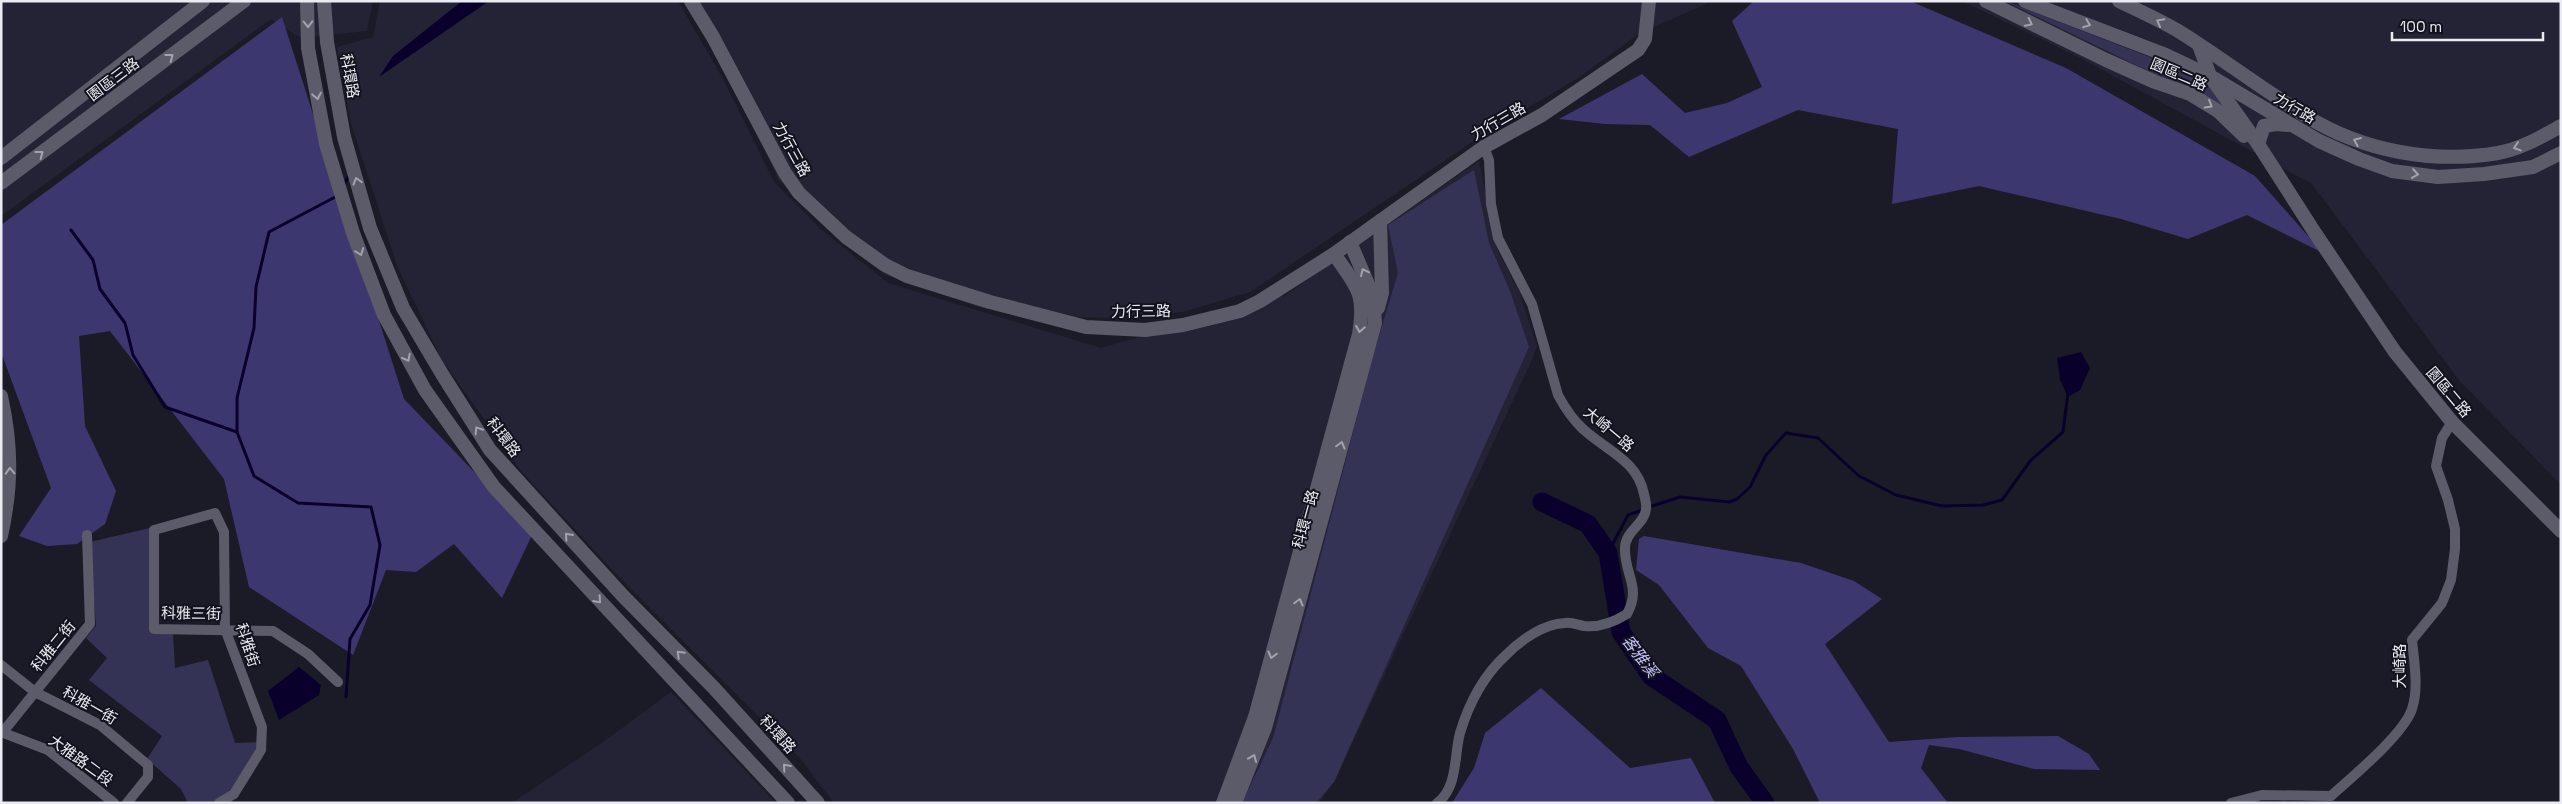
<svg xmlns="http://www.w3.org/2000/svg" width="2562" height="804" font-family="'Space Grotesk','Noto Sans TC',sans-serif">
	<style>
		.built { fill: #242335 }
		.green { fill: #353355 }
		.forest { fill: #3d3770 }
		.water { fill: #0a002c }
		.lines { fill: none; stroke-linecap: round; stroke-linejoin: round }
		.stream { stroke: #0a002c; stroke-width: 3 }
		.river { stroke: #0a002c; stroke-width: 19 }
		.street { stroke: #5b5b69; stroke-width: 10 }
		.secondary { stroke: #5b5b69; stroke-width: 14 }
		.oneway { stroke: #a3a3ae }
		.labels { text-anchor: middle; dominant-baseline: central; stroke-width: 4; stroke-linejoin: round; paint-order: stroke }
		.street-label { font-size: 15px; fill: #ebebf3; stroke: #12121d }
		.water-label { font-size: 16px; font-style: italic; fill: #c6c5fb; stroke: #12121d }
	</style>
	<rect width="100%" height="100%" fill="#1b1b27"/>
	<g class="built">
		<path d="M1,1H373L367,31L301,38L271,19L1,216Z"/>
		<path d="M380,1H678L723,79L774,182L823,231L888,283L1101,348L1286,295L1479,161L1497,249L1519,292L1537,346L1532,360L1334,782L1319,803H834L799,757L619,577L521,471L442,360L398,268L351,124L337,47L373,37Z"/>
		<path d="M686,1H1713L1640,33L1578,78L1487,132L1250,292L1183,312L1112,318L1028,316L978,307L885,275L828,230L778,179L761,140Z"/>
		<path d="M1962,1H2561V485L2459,380L2312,184L2082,59Z"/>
		<path d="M671,692L776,803H512L599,745Z"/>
	</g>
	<g class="green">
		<path d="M2005,1L2206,79L2230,111Z"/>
		<path d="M1474,170L1489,243L1510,291L1529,347L1334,782L1316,803H1242L1273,738L1373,356L1398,273L1388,225Z"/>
		<path d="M150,528L151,633L173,632L175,668L208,660L235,743L259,742L234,790L211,803H188L181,789L147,759L162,736L89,680L107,658L86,638L96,626L90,542Z"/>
	</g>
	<g class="forest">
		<path d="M1754,1H1910L2066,68L2255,176L2323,253L2247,215L2188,239L2121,219L1979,186L1892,204L1898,129L1798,110L1689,157L1650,125L1605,124L1559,119L1642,74L1685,113L1727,103L1762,87L1732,21Z"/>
		<path d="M282,17L404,399L533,533L502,598L454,544L416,572L386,570L353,655L249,587L224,479L110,331L79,336L85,426L116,491L105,524L77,544L47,546L19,536L51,488L1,352V225Z"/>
		<path d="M1644,536L1801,563L1854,581L1882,599L1825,644L1889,742L1958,737L2058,736L2089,754L2100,770L2034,769L1959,749L1929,745L1921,768L1948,803H1820L1793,749L1741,666L1708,648L1659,585L1636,570L1639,539Z"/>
		<path d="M1541,688L1630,768L1691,758L1715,803H1452L1474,768L1485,733Z"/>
	</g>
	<g class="water">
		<path d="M462,1H489L379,77L393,56Z"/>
		<path d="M2081,352L2090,368L2080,390L2068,397L2060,380L2057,358Z"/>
		<path d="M299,667L321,685L319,695L279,720L268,691Z"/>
	</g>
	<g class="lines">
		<g class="stream">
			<path d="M343,186L350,174"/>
			<path d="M337,196L269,232L256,287L254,328L237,398V432L254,476L298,503L371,507L380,545L370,605L350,639L346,697"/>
			<path d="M71,230L93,260L100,289L125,323L133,355L165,407L237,432"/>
			<path d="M1649,507L1680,497L1729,502L1737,499L1750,487L1766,455L1786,433L1818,438L1859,476L1896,495L1942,506L1983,505L2002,500L2031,460L2063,432L2068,393"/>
			<path d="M1608,553L1628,515L1643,510"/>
		</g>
		<path class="river" d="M1542,502L1588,524L1608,553L1621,632L1651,676L1717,720L1739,767L1765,803"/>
		<g class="street">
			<path d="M1,665L35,692L100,725L148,765V777L127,803"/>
			<path d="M1,732L48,750L114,803"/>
			<path d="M2,733L90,624L87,535"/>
			<path d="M219,803L234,794L261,750L262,727L225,629L224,532L215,513L154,530V629L273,631L308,654L338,682"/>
			<path d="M1437,803C1458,788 1454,755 1460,733C1469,703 1483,676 1506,655C1521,640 1543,624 1565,623C1572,622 1578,625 1584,626C1600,628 1614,622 1627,614C1642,587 1624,575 1625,548C1625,531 1645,524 1646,509C1647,504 1645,499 1644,494C1637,460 1607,451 1583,429C1572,419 1565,408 1558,395L1532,304L1498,238L1491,204L1489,160L1484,147"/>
			<path d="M2231,803L2262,795L2331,796C2352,777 2404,734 2412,709C2419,688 2414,661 2412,640L2442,603L2451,580L2455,549V529L2448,500L2436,466L2442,438L2452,422"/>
		</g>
		<g class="secondary">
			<path d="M307,1L308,48L326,144L353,233L384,315L425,390L494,487L788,803"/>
			<path d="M324,1L327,42L344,137L370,228L403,308L442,374L490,450L623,596L714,688L818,803"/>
			<path d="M691,1L713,37L785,173L799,193L846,237L885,265L907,276L990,302L1086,327L1145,330L1183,325L1240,311L1260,301L1334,254L1484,147L1542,115L1638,50L1645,39L1649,1"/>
			<path d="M1986,1L2106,60L2155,82L2190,94L2218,111L2244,136"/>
			<path d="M2025,1L2166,55L2210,76L2319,141L2359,159L2392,171L2438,177L2484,174L2533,167L2561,153"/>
			<path d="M2119,1C2139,11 2160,20 2180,32C2223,59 2263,90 2306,116C2362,151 2433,164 2498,153C2521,149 2541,137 2561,126"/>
			<path d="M2199,45L2210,76L2258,144L2315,233L2395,352L2452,422L2561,531"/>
			<path d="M2258,144L2264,126L2276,124L2288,125"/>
			<path d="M1,158L203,1"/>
			<path d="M1,183L244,1"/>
			<path d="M1378,308L1382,293L1380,221"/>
			<path d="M1,396C12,446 12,486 1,536"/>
			<path d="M1223,803L1255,717L1359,334C1366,293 1357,287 1334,254"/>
			<path d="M1235,803L1265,728L1375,323L1373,296L1350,242"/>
		</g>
	</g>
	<defs><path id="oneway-chevron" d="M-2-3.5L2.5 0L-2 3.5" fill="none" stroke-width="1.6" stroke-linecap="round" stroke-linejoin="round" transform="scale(1.25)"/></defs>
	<g class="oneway">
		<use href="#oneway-chevron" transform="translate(2160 22) rotate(-152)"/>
		<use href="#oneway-chevron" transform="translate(2029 23) rotate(26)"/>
		<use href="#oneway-chevron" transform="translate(308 24) rotate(89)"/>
		<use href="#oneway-chevron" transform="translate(2087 24) rotate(21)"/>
		<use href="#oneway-chevron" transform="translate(170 57) rotate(-37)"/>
		<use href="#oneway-chevron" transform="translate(317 96) rotate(79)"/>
		<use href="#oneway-chevron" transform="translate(2209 105) rotate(31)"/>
		<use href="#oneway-chevron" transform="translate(2357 141) rotate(-157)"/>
		<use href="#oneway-chevron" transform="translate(2517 147) rotate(162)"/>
		<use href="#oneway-chevron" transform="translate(40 154) rotate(-37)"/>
		<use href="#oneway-chevron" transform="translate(2415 174) rotate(8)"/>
		<use href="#oneway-chevron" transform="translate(357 181) rotate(-106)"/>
		<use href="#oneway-chevron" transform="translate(360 252) rotate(69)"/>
		<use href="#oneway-chevron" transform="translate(1364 272) rotate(-115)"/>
		<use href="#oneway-chevron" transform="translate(1360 329) rotate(100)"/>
		<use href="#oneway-chevron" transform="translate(407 358) rotate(62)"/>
		<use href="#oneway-chevron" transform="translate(478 430) rotate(-122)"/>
		<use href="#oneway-chevron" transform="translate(1341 445) rotate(-75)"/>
		<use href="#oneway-chevron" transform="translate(10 471) rotate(-92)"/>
		<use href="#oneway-chevron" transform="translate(568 536) rotate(-132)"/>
		<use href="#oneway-chevron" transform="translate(598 600) rotate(48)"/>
		<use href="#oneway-chevron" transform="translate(1299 602) rotate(-75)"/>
		<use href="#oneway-chevron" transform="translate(680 654) rotate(-135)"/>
		<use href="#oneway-chevron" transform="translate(1272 655) rotate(105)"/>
		<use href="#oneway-chevron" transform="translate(1253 758) rotate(-68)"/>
		<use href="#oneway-chevron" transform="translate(786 767) rotate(-132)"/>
	</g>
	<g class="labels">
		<g class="street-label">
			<text transform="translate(2179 74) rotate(23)">園區二路</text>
			<text transform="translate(350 76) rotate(80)">科環路</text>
			<text transform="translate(113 79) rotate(-37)">園區三路</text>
			<text transform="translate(2295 108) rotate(30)">力行路</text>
			<text transform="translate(1498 121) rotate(-30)">力行三路</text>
			<text transform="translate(792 149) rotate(61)">力行三路</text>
			<text transform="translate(1141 311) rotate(-1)">力行三路</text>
			<text transform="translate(2449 392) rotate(50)">園區二路</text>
			<text transform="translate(1609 429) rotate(40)">大崎一路</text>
			<text transform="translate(504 437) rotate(53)">科環路</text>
			<text transform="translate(1305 519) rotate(-75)">科環一路</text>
			<text transform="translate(191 613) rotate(1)">科雅三街</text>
			<text transform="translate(248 645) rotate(72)">科雅街</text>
			<text transform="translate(53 646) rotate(-51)">科雅二街</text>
			<text transform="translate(2399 666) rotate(-90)">大崎路</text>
			<text transform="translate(90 705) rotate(30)">科雅一街</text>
			<text transform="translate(778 734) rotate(48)">科環路</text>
			<text transform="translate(81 760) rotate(36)">大雅路二段</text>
		</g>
		<g class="water-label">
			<text transform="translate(1640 656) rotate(53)">客雅溪</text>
		</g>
	</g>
	<rect width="2562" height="804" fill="none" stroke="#ebebf3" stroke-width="5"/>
	<path d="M2392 32v8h151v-8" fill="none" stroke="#ebebf3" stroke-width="2.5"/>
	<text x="2400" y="32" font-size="15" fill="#ebebf3" stroke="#12121d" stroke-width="4" paint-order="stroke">100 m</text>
</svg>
